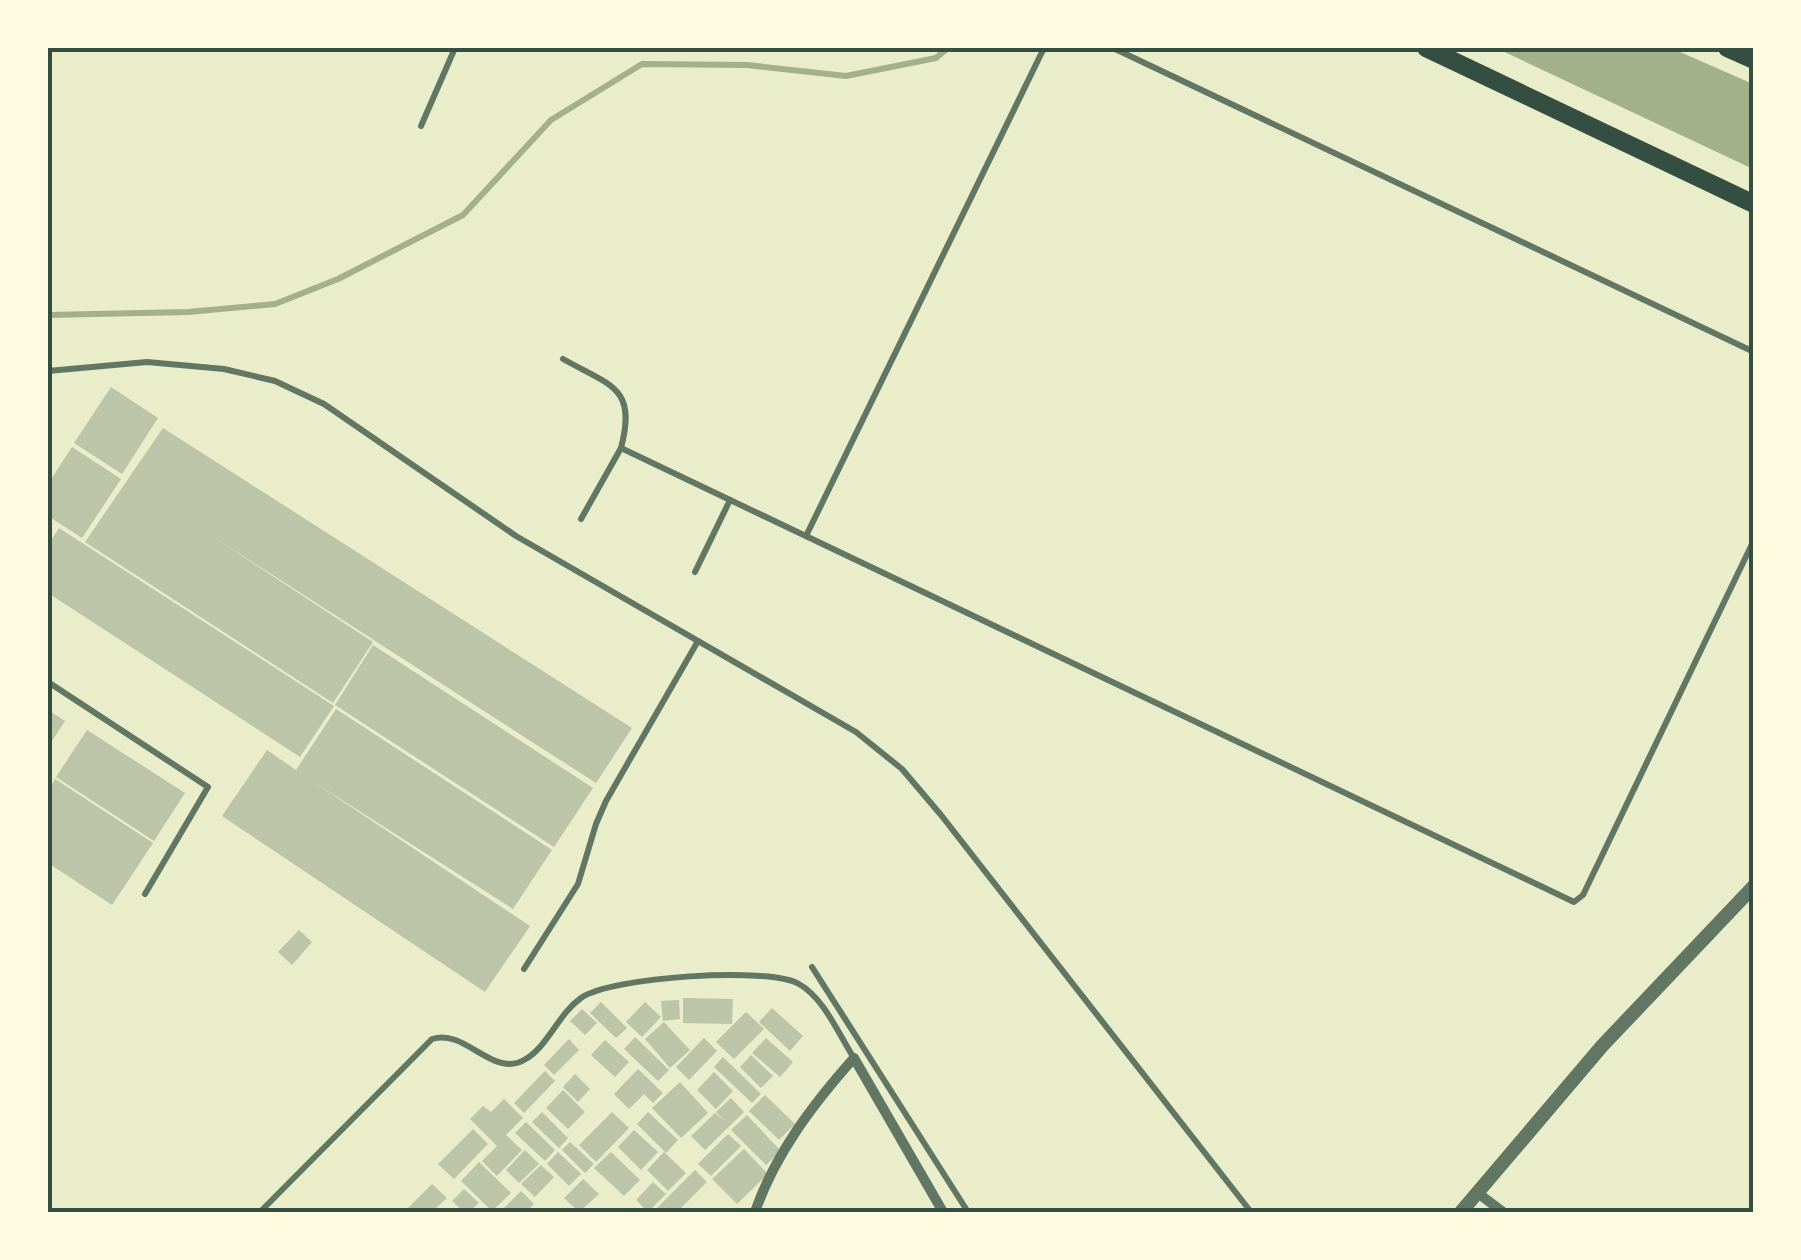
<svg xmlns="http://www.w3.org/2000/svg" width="1801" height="1260" font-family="'Space Grotesk',sans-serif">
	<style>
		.water { fill: #a3b18a }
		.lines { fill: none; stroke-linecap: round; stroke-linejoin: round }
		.stream { stroke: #a3b18a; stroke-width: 6 }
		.building { fill: #bcc5a7 }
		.service { stroke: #617663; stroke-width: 6 }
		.minor { stroke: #617663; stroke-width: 10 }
		.tertiary { stroke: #617663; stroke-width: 14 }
		.primary { stroke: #344e41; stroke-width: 18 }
		.neatline { fill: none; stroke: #344e41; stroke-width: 4 }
	</style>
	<rect width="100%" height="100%" fill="#e9edc9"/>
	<path class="water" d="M1496,48H1671L1753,84V169Z"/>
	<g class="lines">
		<path class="stream" d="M48,315L188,312L275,304L338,279L463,215L551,120L642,64L747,65L846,76L936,58L948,48"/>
	</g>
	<g class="building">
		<path d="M111,387L158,418L122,474L74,443Z"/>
		<path d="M163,428L632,728L596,783L212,536L373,642L333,703L85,542Z"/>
		<path d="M72,447L121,479L82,538L48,516V484Z"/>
		<path d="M59,528L334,706L300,757L48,593V545Z"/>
		<path d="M373,645L593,788L554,847L335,705Z"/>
		<path d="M336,709L552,850L513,909L312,781L530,926L485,992L222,816L267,750L296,770Z"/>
		<path d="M48,710L65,721L48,747Z"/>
		<path d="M87,730L185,793L154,841L56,777Z"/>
		<path d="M55,779L153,843L112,905L48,863V791Z"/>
		<path d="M299,930L312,942L292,965L278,952Z"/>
		<path d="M683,998L733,999L732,1024L683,1023Z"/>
		<path d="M679,1000L680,1019L663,1021L661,1001Z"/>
		<path d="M601,1002L627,1028L616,1038L590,1013Z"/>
		<path d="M645,1002L661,1017L642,1037L626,1022Z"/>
		<path d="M772,1008L803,1036L790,1051L759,1022Z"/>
		<path d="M582,1009L597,1023L585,1035L570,1021Z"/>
		<path d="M746,1012L764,1029L734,1059L716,1042Z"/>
		<path d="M664,1022L690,1050L670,1068L645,1039Z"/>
		<path d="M635,1037L669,1070L658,1081L624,1049Z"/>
		<path d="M704,1038L717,1051L689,1080L676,1067Z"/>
		<path d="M766,1038L793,1062L780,1077L752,1053Z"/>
		<path d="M569,1039L579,1050L554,1075L544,1065Z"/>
		<path d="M605,1040L629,1062L615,1077L591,1055Z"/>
		<path d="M751,1055L773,1076L761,1088L740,1067Z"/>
		<path d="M723,1057L761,1094L752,1103L714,1067Z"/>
		<path d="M638,1069L663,1093L653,1103L644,1094L629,1109L614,1094Z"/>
		<path d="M545,1071L555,1081L524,1113L514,1103Z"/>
		<path d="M714,1072L733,1091L716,1109L697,1090Z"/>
		<path d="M575,1074L590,1089L578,1102L563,1087Z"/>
		<path d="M680,1082L708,1113L681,1138L652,1108Z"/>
		<path d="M563,1090L585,1112L568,1129L546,1108Z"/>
		<path d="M765,1095L795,1124L779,1140L749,1111Z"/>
		<path d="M731,1098L744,1112L705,1150L691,1136L715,1113L725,1121L716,1112Z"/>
		<path d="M504,1099L523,1118L506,1135L522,1150L497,1176L482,1161L497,1146L470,1119L483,1106L491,1112Z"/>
		<path d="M542,1112L568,1138L559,1148L532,1122Z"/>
		<path d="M612,1112L629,1128L596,1162L579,1145Z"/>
		<path d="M648,1112L678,1140L666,1153L637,1124Z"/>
		<path d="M747,1115L781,1151L766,1165L731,1130Z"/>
		<path d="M526,1122L555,1150L545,1161L515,1133Z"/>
		<path d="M473,1129L488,1144L454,1179L438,1164Z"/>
		<path d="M634,1130L658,1152L641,1170L618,1147Z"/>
		<path d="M728,1134L741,1146L711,1176L698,1164Z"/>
		<path d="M570,1142L594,1164L585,1173L562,1150Z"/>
		<path d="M744,1149L768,1174L737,1204L712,1179Z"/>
		<path d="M525,1150L539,1164L519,1183L506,1170Z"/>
		<path d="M558,1152L581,1174L569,1186L547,1164Z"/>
		<path d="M611,1152L640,1180L624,1196L594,1168Z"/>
		<path d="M664,1152L686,1173L668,1191L647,1170Z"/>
		<path d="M479,1162L511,1193L492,1211L461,1181Z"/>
		<path d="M541,1165L554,1177L535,1197L521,1184Z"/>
		<path d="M695,1170L707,1182L677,1212H653Z"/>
		<path d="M583,1179L599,1194L579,1212L564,1198Z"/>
		<path d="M653,1182L666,1194L648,1212L636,1200Z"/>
		<path d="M432,1184L447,1198L432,1212H404Z"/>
		<path d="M464,1189L479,1203L469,1212H464L452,1201Z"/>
		<path d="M521,1191L534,1204L526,1212H500Z"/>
	</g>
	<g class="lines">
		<g class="service">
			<path d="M1113,48L1754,352"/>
			<path d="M421,126L455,48"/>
			<path d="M563,359C611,386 637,387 621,448L1574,902L1583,895L1754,540"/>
			<path d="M48,371L147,362L224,369L275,381L324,404L516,536L856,732L902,769L941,815L1251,1212"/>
			<path d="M581,519L621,448"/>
			<path d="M806,536L1044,48"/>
			<path d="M695,572L730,500"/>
			<path d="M48,682L208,787L145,894"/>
			<path d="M812,967L968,1212"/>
			<path d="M524,969L578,884L596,824L606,801L698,641"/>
			<path d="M260,1212L432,1039C465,1028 492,1078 524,1060C548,1047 558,1014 581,998C610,977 769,966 799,984C824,998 839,1035 854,1058"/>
		</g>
		<g class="minor">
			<path d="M1479,1194L1503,1212"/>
			<path d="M755,1212C775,1154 813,1104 854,1058L943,1212"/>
		</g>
		<path class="tertiary" d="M1461,1212L1602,1046L1754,886"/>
		<g class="primary">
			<path d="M1426,48L1754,204"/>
			<path d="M1727,48L1754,60"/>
		</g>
	</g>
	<rect width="1801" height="1260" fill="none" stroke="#fefae0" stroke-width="100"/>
	<rect x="50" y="50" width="1701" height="1160" class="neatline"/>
</svg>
